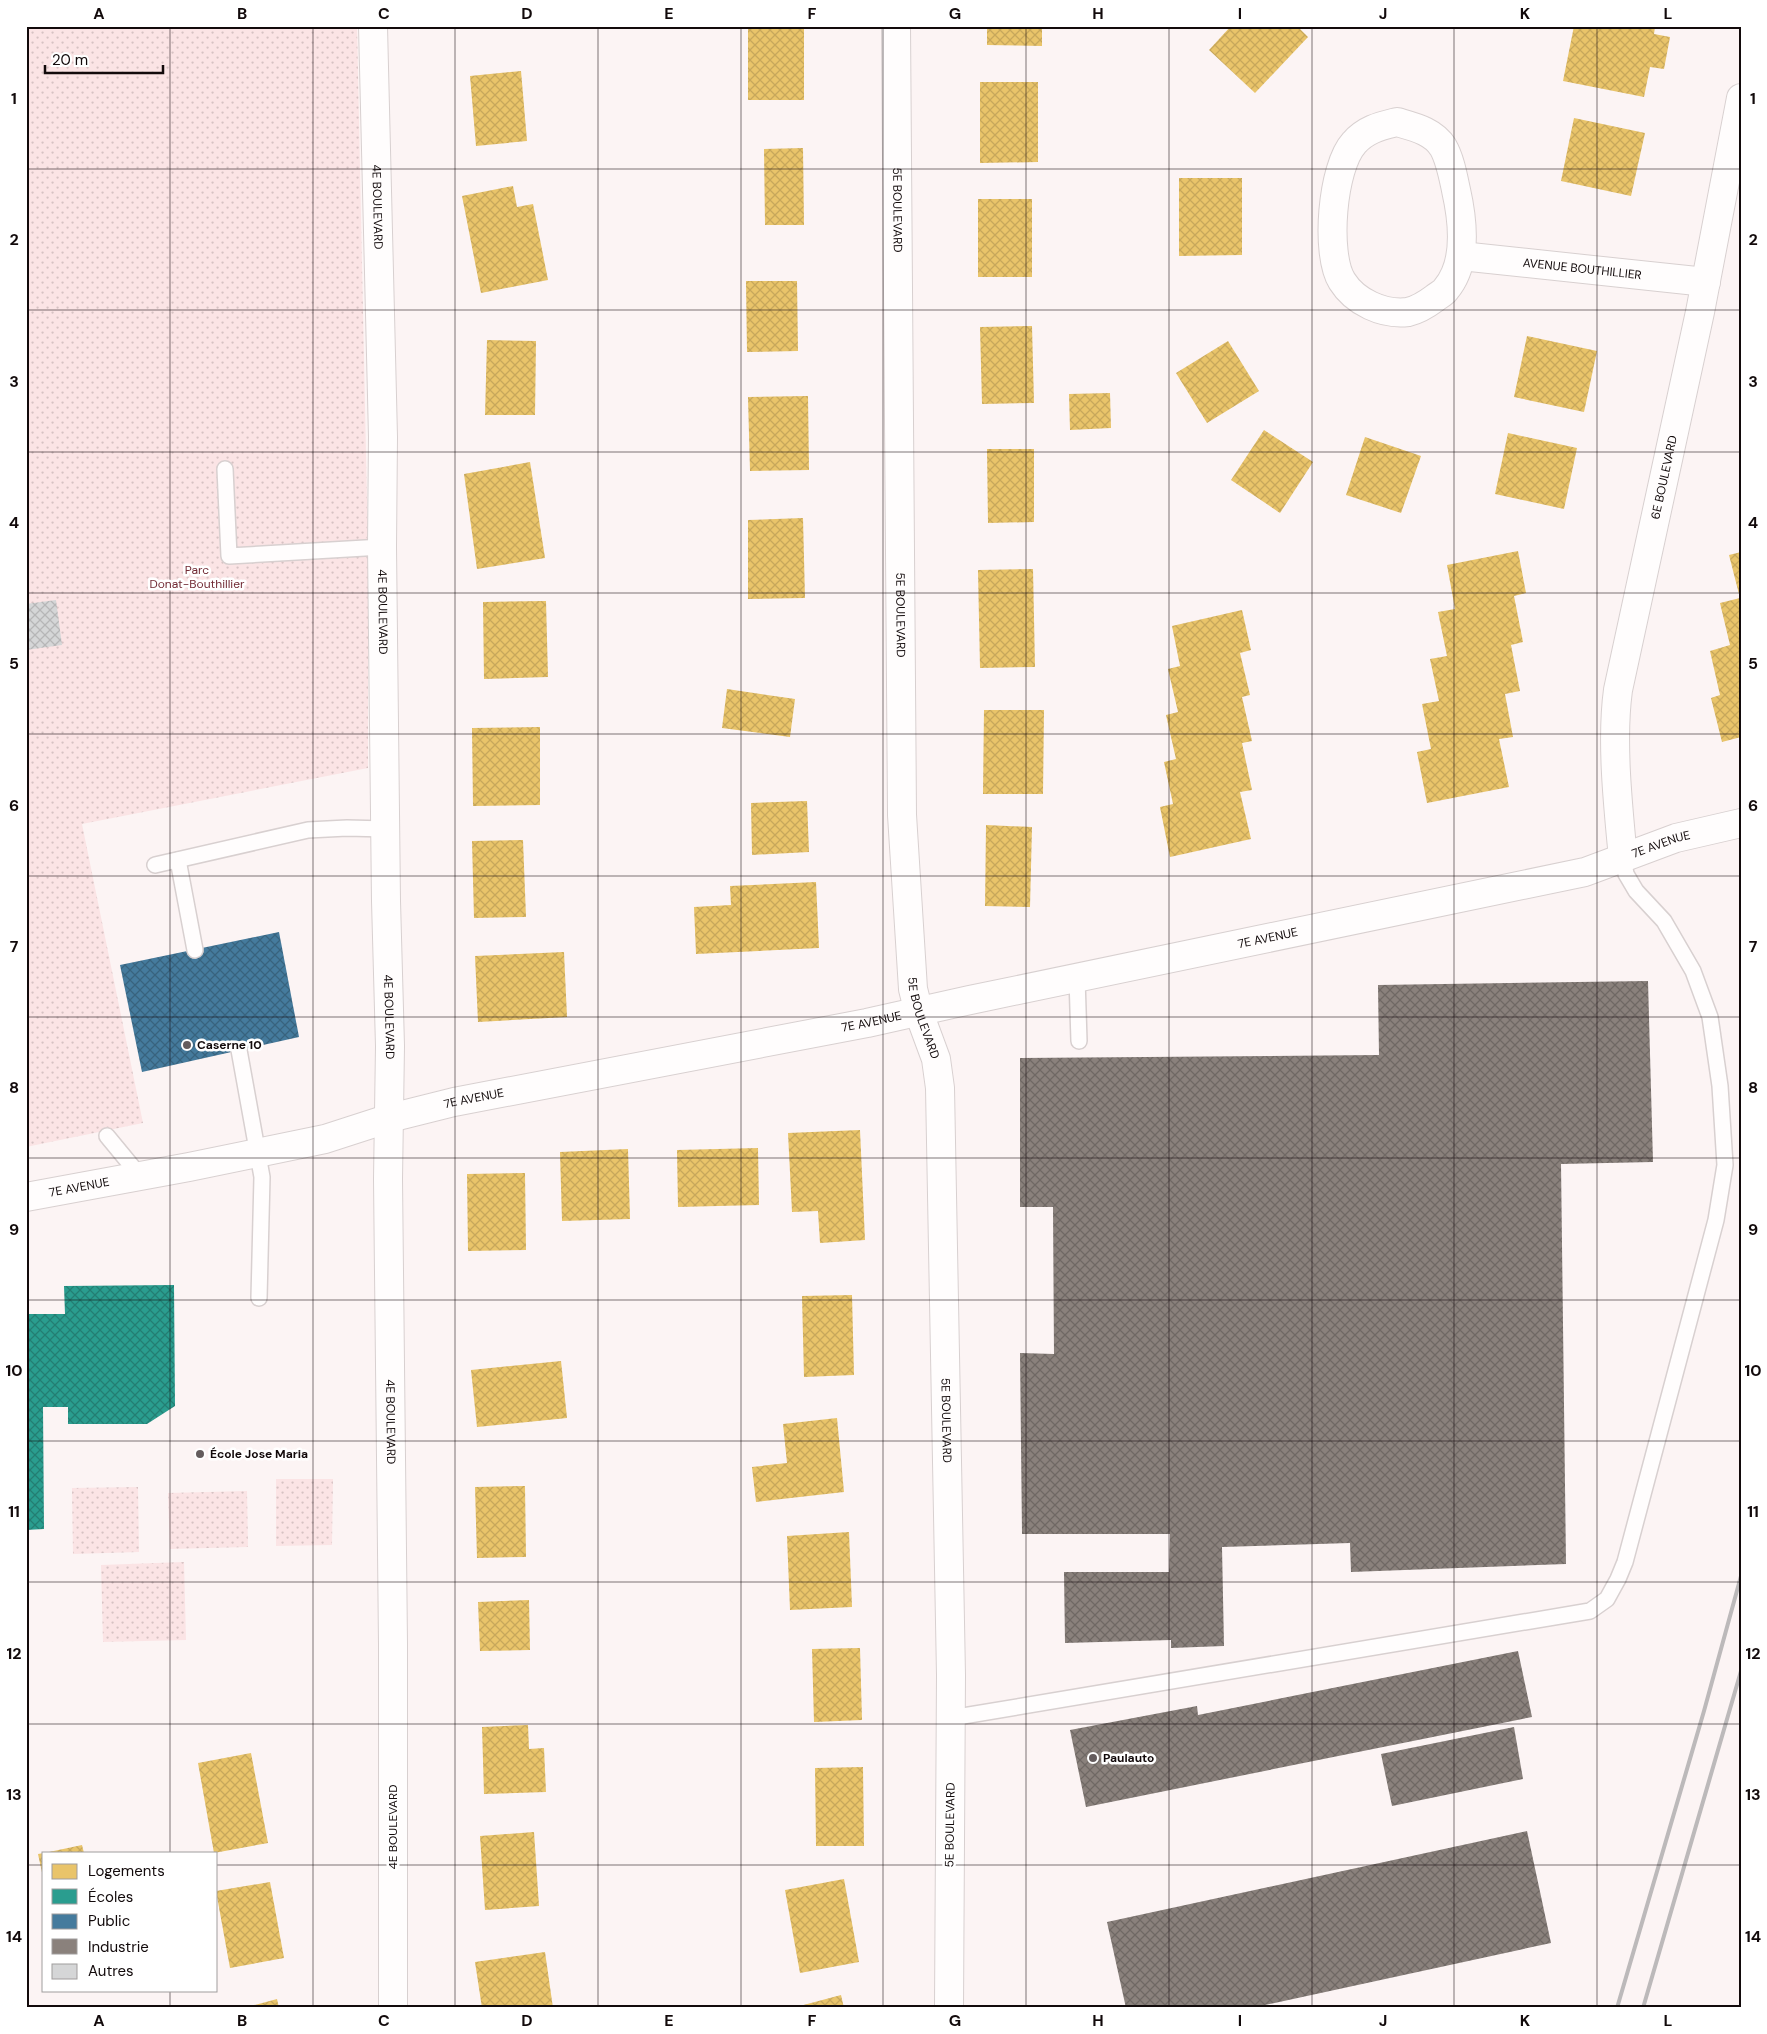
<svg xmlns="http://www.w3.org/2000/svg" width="1767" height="2034" font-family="'DM Sans',sans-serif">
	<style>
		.park { fill: url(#park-dots) }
		.homes { fill: url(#homes-cross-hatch) }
		.schools { fill: url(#schools-cross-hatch) }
		.public { fill: url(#public-cross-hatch) }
		.industry { fill: url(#industry-cross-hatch) }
		.building { fill: url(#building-cross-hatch) }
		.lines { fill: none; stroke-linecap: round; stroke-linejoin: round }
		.service-casing { stroke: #d8d0d0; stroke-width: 18 }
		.minor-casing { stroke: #d8d0d0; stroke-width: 30 }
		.service { stroke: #fffdfd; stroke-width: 15 }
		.minor { stroke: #fffdfd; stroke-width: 28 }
		.rail { stroke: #bcb9ba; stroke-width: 4 }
		.grid { fill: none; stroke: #120a0b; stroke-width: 1; stroke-opacity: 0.55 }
		.poi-dot { fill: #645c5d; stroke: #fff; stroke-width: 2 }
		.labels { text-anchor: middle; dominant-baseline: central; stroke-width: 5; stroke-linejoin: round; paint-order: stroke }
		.street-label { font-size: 12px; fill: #120a0b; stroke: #fff }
		.park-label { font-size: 12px; fill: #712a34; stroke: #fff }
		.poi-label { font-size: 12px; font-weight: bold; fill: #120a0b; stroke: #fff; text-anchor: start }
		.neatline { fill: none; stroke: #120a0b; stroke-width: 2 }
		.grid-label { font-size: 16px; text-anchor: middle; font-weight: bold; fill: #120a0b }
	</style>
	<defs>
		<pattern id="park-dots" width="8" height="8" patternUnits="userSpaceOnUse" patternTransform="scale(1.25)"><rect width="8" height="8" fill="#fbe4e5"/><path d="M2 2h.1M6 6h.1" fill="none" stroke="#d6c2c3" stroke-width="1.8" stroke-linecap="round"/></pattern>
		<pattern id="homes-cross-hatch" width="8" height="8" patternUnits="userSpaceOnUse" patternTransform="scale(1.25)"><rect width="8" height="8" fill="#e9c46a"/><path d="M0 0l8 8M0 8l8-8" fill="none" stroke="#c7a75b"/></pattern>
		<pattern id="schools-cross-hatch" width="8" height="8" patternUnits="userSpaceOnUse" patternTransform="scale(1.25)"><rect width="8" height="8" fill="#2a9d8f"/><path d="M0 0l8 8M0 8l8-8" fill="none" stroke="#237e73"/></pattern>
		<pattern id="public-cross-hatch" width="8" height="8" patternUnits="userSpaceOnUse" patternTransform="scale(1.25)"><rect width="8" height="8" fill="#457b9d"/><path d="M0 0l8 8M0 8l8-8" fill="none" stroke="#38637e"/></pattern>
		<pattern id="industry-cross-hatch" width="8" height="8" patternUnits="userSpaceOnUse" patternTransform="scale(1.25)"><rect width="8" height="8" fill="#8a817c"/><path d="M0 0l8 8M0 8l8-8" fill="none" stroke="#6f6864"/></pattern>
		<pattern id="building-cross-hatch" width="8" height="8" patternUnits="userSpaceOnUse" patternTransform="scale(1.25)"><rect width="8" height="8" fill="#d5d6d7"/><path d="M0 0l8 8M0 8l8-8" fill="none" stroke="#b6b6b7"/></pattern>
	</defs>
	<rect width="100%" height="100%" fill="#fcf4f4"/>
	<g class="park">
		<path d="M26,26H357L368,548V768L82,824L143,1123L26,1147Z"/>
		<path d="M276,1479H333L332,1545L276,1546Z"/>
		<path d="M138,1487L139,1552L73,1554L72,1488Z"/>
		<path d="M247,1491L248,1547L170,1549L168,1493Z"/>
		<path d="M184,1562L186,1640L103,1642L101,1565Z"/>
	</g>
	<g class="homes">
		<rect x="748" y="26" width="56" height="74"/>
		<path d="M987,26H1042V46L987,45Z"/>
		<path d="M1231,26H1297L1308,37L1255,93L1209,50Z"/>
		<path d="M1574,26L1655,27L1654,34L1670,37L1664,69L1650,67L1644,97L1563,81Z"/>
		<path d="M521,71L527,141L476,146L470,76Z"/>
		<path d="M980,82H1038V162L980,163Z"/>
		<path d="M1574,118L1645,133L1631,196L1561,181Z"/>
		<path d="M803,148L804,225H765L764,149Z"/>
		<path d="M1179,178H1242V255L1179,256Z"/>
		<path d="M513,186L517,207L533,204L548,280L481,293L462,196Z"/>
		<rect x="978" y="199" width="54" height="78"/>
		<path d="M746,281H797L798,351L747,352Z"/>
		<path d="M1032,326L1034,403L982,404L980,327Z"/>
		<path d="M1527,336L1597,351L1584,412L1514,397Z"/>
		<path d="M487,340L536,341L535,415H485Z"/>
		<path d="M1228,341L1259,391L1207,423L1176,373Z"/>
		<path d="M1110,393L1111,428L1070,430L1069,394Z"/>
		<path d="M808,396L809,470L750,471L748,397Z"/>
		<path d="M1264,430L1313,462L1280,513L1231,480Z"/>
		<path d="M1508,433L1577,448L1564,509L1495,494Z"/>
		<path d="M1365,437L1421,456L1401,513L1346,495Z"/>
		<path d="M987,449H1034V522L988,523Z"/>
		<path d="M530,462L545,558L477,569L464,474Z"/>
		<path d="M803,518L805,598L748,599V520Z"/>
		<path d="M1518,551L1526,593L1514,596L1523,642L1511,645L1520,691L1505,694L1513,737L1499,739L1509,787L1427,803L1417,752L1431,749L1422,704L1439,701L1430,659L1447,656L1438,612L1455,609L1447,565Z"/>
		<path d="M1741,552V737L1722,742L1711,698L1720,695L1710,651L1730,645L1720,603L1740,598L1729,555Z"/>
		<path d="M1033,569L1035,667L980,668L978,570Z"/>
		<path d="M546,601L548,677L484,679L483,602Z"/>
		<path d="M1242,610L1251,650L1240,653L1250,695L1242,697L1252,741L1242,743L1252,790L1240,792L1251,839L1170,857L1160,807L1173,804L1164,762L1176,759L1166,715L1178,712L1168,669L1180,666L1172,626Z"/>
		<path d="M727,689L795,699L790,737L722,728Z"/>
		<path d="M984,710H1044L1043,794H983Z"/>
		<path d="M540,727V805L473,806L472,728Z"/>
		<path d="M807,801L809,852L752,855L751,803Z"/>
		<path d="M986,825L1032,827L1030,907L985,906Z"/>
		<path d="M523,840L526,917L474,918L472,841Z"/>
		<path d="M816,882L819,948L696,954L694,907L731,905L730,886Z"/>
		<path d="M564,952L567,1017L478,1022L475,956Z"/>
		<path d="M860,1130L865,1240L820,1243L818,1211L792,1212L788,1133Z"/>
		<path d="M758,1148L759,1205L678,1207L677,1150Z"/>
		<path d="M628,1149L630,1219L562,1221L560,1152Z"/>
		<path d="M525,1173L526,1250L468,1251L467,1174Z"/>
		<path d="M852,1295L854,1375L804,1377L802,1296Z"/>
		<path d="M561,1361L567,1418L477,1427L471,1370Z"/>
		<path d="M837,1418L844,1492L756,1502L752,1467L787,1463L783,1424Z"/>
		<path d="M525,1486L526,1557L477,1558L475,1487Z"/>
		<path d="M849,1532L852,1607L790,1610L787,1536Z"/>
		<path d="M529,1600L530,1650L480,1651L478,1602Z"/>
		<path d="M860,1648L862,1720L814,1722L812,1649Z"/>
		<path d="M528,1725L529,1749L544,1748L546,1792L484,1794L482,1727Z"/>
		<path d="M251,1753L268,1843L214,1853L198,1763Z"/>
		<path d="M863,1767L864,1846H816L815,1768Z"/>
		<path d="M534,1832L539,1906L485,1910L480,1836Z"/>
		<path d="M82,1845L84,1853H49V1852Z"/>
		<path d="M44,1853V1877H43L38,1854Z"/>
		<path d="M844,1879L859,1962L800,1973L785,1890Z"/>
		<path d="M270,1882L284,1958L230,1968L216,1891Z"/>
		<path d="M545,1952L553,2008H482L475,1962Z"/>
		<path d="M841,1995L844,2008H796V2007Z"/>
		<path d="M277,1999L279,2008H247V2007Z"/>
	</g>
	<path class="schools" d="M174,1285L175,1406L147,1424H68V1407H43L44,1529L26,1530V1314H65L64,1286Z"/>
	<path class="public" d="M279,932L299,1037L142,1072L120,965Z"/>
	<g class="industry">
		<path d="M1648,981L1653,1162L1561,1164L1566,1564L1351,1572L1350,1543L1222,1547L1224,1646L1171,1648V1640L1065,1643L1064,1572H1169L1170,1534H1022L1020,1353L1054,1354L1053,1207H1020V1058L1379,1055L1378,985Z"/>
		<path d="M1518,1651L1532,1717L1086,1807L1070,1730L1197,1706L1198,1715Z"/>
		<path d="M1514,1727L1523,1779L1392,1806L1381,1754Z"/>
		<path d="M1527,1831L1551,1943L1251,2008H1126L1107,1922Z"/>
	</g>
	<path class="building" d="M56,600L62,645L26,650V604Z"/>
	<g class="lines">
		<defs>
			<g id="service">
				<path d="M225,469L229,556L382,547"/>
				<path d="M178,860L195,950"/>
				<path d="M155,865L308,830L347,828L386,829"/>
				<path d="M1077,978L1079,1041"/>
				<path d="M239,1050L262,1177L259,1298"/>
				<path d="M107,1136L140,1176"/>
				<path d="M951,1718L1590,1611L1607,1599L1618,1579L1625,1562L1716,1220L1725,1165L1720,1086L1710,1017L1693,971L1664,921L1636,891L1626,874L1623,858"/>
			</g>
			<g id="minor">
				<path id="s1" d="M373,26L383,437L382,547L386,901L390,1046L388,1179L393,1644V2008"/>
				<path id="s2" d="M896,26L902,815L913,989L919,1013L936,1059L940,1088L951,1675L949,2008"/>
				<path d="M1397,122C1414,127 1433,131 1443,147C1450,159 1453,176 1456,190C1463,221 1468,263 1446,289C1444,293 1438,295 1435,298C1427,304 1417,310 1408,312C1383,315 1355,302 1342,281C1325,254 1332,167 1354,143C1366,129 1381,126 1397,122Z"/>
				<path id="s3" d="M1461,256L1706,282"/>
				<path id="s4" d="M1623,858C1618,806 1611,741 1618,690L1700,312L1741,98"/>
				<path id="s5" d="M26,1197L189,1167L325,1139L390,1118L454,1102L867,1023L970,1000L1585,872L1676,838L1741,823"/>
			</g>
		</defs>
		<use href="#service" class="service-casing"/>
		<use href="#minor" class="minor-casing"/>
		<use href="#service" class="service"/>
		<use href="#minor" class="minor"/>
		<g class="rail">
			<path d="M1617,2008L1704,1711L1741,1576"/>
			<path d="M1643,2008L1741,1671"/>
		</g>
	</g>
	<path class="grid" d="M170,26V1853M313,26V2008M455,26V2008M598,26V2008M741,26V2008M883,26V2008M1026,26V2008M1169,26V2008M1312,26V2008M1454,26V2008M1597,26V2008M26,169H1741M26,310H1741M26,452H1741M26,593H1741M26,734H1741M26,876H1741M26,1017H1741M26,1158H1741M26,1300H1741M26,1441H1741M26,1582H1741M26,1724H1741M26,1865H44M216,1865H1741M170,1990V2008"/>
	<g class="poi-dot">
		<circle cx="187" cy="1045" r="5"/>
		<circle cx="200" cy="1454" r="5"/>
		<circle cx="1093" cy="1758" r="5"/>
	</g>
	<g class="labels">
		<g class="street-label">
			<text stroke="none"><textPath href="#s1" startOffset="181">4E BOULEVARD</textPath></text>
			<text stroke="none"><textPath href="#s2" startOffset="184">5E BOULEVARD</textPath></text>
			<text stroke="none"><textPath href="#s3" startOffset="122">AVENUE BOUTHILLIER</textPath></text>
			<text stroke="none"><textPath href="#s4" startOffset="386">6E BOULEVARD</textPath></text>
			<text stroke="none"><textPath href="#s1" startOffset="586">4E BOULEVARD</textPath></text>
			<text stroke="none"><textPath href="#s2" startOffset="589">5E BOULEVARD</textPath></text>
			<text stroke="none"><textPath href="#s5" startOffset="1674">7E AVENUE</textPath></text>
			<text stroke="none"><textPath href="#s5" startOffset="1269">7E AVENUE</textPath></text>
			<text stroke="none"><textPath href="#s1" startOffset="991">4E BOULEVARD</textPath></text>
			<text stroke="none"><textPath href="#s2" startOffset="994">5E BOULEVARD</textPath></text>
			<text stroke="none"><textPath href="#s5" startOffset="864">7E AVENUE</textPath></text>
			<text stroke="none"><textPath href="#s5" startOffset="459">7E AVENUE</textPath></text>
			<text stroke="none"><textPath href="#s5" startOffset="54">7E AVENUE</textPath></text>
			<text stroke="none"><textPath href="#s2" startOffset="1399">5E BOULEVARD</textPath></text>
			<text stroke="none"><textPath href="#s1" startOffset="1396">4E BOULEVARD</textPath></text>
			<text transform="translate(950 1825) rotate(-89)">5E BOULEVARD</text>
			<text transform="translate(393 1827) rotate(-90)">4E BOULEVARD</text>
		</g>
		<g class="park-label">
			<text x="197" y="570">Parc<tspan x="197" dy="14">Donat-Bouthillier</tspan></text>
		</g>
		<g class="poi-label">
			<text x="197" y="1045">Caserne 10</text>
			<text x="210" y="1454">École Jose Maria</text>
			<text x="1103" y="1758">Paulauto</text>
		</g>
	</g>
	<rect width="1767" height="2034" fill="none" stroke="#ffffff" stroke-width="55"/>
	<rect x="42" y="1852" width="175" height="140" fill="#ffffff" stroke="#a09d9d"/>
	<rect x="52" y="1864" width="25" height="15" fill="#e9c46a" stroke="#a09d9d"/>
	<text x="88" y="1876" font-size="15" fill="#120a0b">Logements</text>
	<rect x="52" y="1889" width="25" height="15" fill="#2a9d8f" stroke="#a09d9d"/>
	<text x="88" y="1902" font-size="15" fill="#120a0b">Écoles</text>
	<rect x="52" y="1914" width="25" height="15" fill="#457b9d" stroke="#a09d9d"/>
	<text x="88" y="1926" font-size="15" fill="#120a0b">Public</text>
	<rect x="52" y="1939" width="25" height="15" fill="#8a817c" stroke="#a09d9d"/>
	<text x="88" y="1952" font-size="15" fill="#120a0b">Industrie</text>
	<rect x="52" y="1964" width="25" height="15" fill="#d5d6d7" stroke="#a09d9d"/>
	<text x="88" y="1976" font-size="15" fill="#120a0b">Autres</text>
	<path d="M45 65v8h118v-8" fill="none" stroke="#120a0b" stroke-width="2.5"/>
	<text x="52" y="65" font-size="15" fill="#120a0b" stroke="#ffffff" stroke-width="4" paint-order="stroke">20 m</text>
	<rect x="28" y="28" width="1712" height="1978" class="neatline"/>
	<g class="grid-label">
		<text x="99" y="19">A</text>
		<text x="242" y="19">B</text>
		<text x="384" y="19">C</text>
		<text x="527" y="19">D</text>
		<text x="669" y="19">E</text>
		<text x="812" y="19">F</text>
		<text x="955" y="19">G</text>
		<text x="1098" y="19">H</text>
		<text x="1240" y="19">I</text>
		<text x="1383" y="19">J</text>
		<text x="1525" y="19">K</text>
		<text x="1668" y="19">L</text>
		<text x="14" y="104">1</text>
		<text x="1753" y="104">1</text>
		<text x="14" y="245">2</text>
		<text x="1753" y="245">2</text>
		<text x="14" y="387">3</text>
		<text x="1753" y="387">3</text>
		<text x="14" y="528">4</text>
		<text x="1753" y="528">4</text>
		<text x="14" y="669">5</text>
		<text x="1753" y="669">5</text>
		<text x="14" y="811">6</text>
		<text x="1753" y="811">6</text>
		<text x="14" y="952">7</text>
		<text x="1753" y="952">7</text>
		<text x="14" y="1093">8</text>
		<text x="1753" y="1093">8</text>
		<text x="14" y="1235">9</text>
		<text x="1753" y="1235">9</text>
		<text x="14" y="1376">10</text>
		<text x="1753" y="1376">10</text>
		<text x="14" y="1517">11</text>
		<text x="1753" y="1517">11</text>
		<text x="14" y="1659">12</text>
		<text x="1753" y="1659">12</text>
		<text x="14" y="1800">13</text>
		<text x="1753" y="1800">13</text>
		<text x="14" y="1942">14</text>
		<text x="1753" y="1942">14</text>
		<text x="99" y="2026">A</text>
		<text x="242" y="2026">B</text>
		<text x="384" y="2026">C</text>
		<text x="527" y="2026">D</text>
		<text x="669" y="2026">E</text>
		<text x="812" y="2026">F</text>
		<text x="955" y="2026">G</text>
		<text x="1098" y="2026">H</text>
		<text x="1240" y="2026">I</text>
		<text x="1383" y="2026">J</text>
		<text x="1525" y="2026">K</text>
		<text x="1668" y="2026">L</text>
	</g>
</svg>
